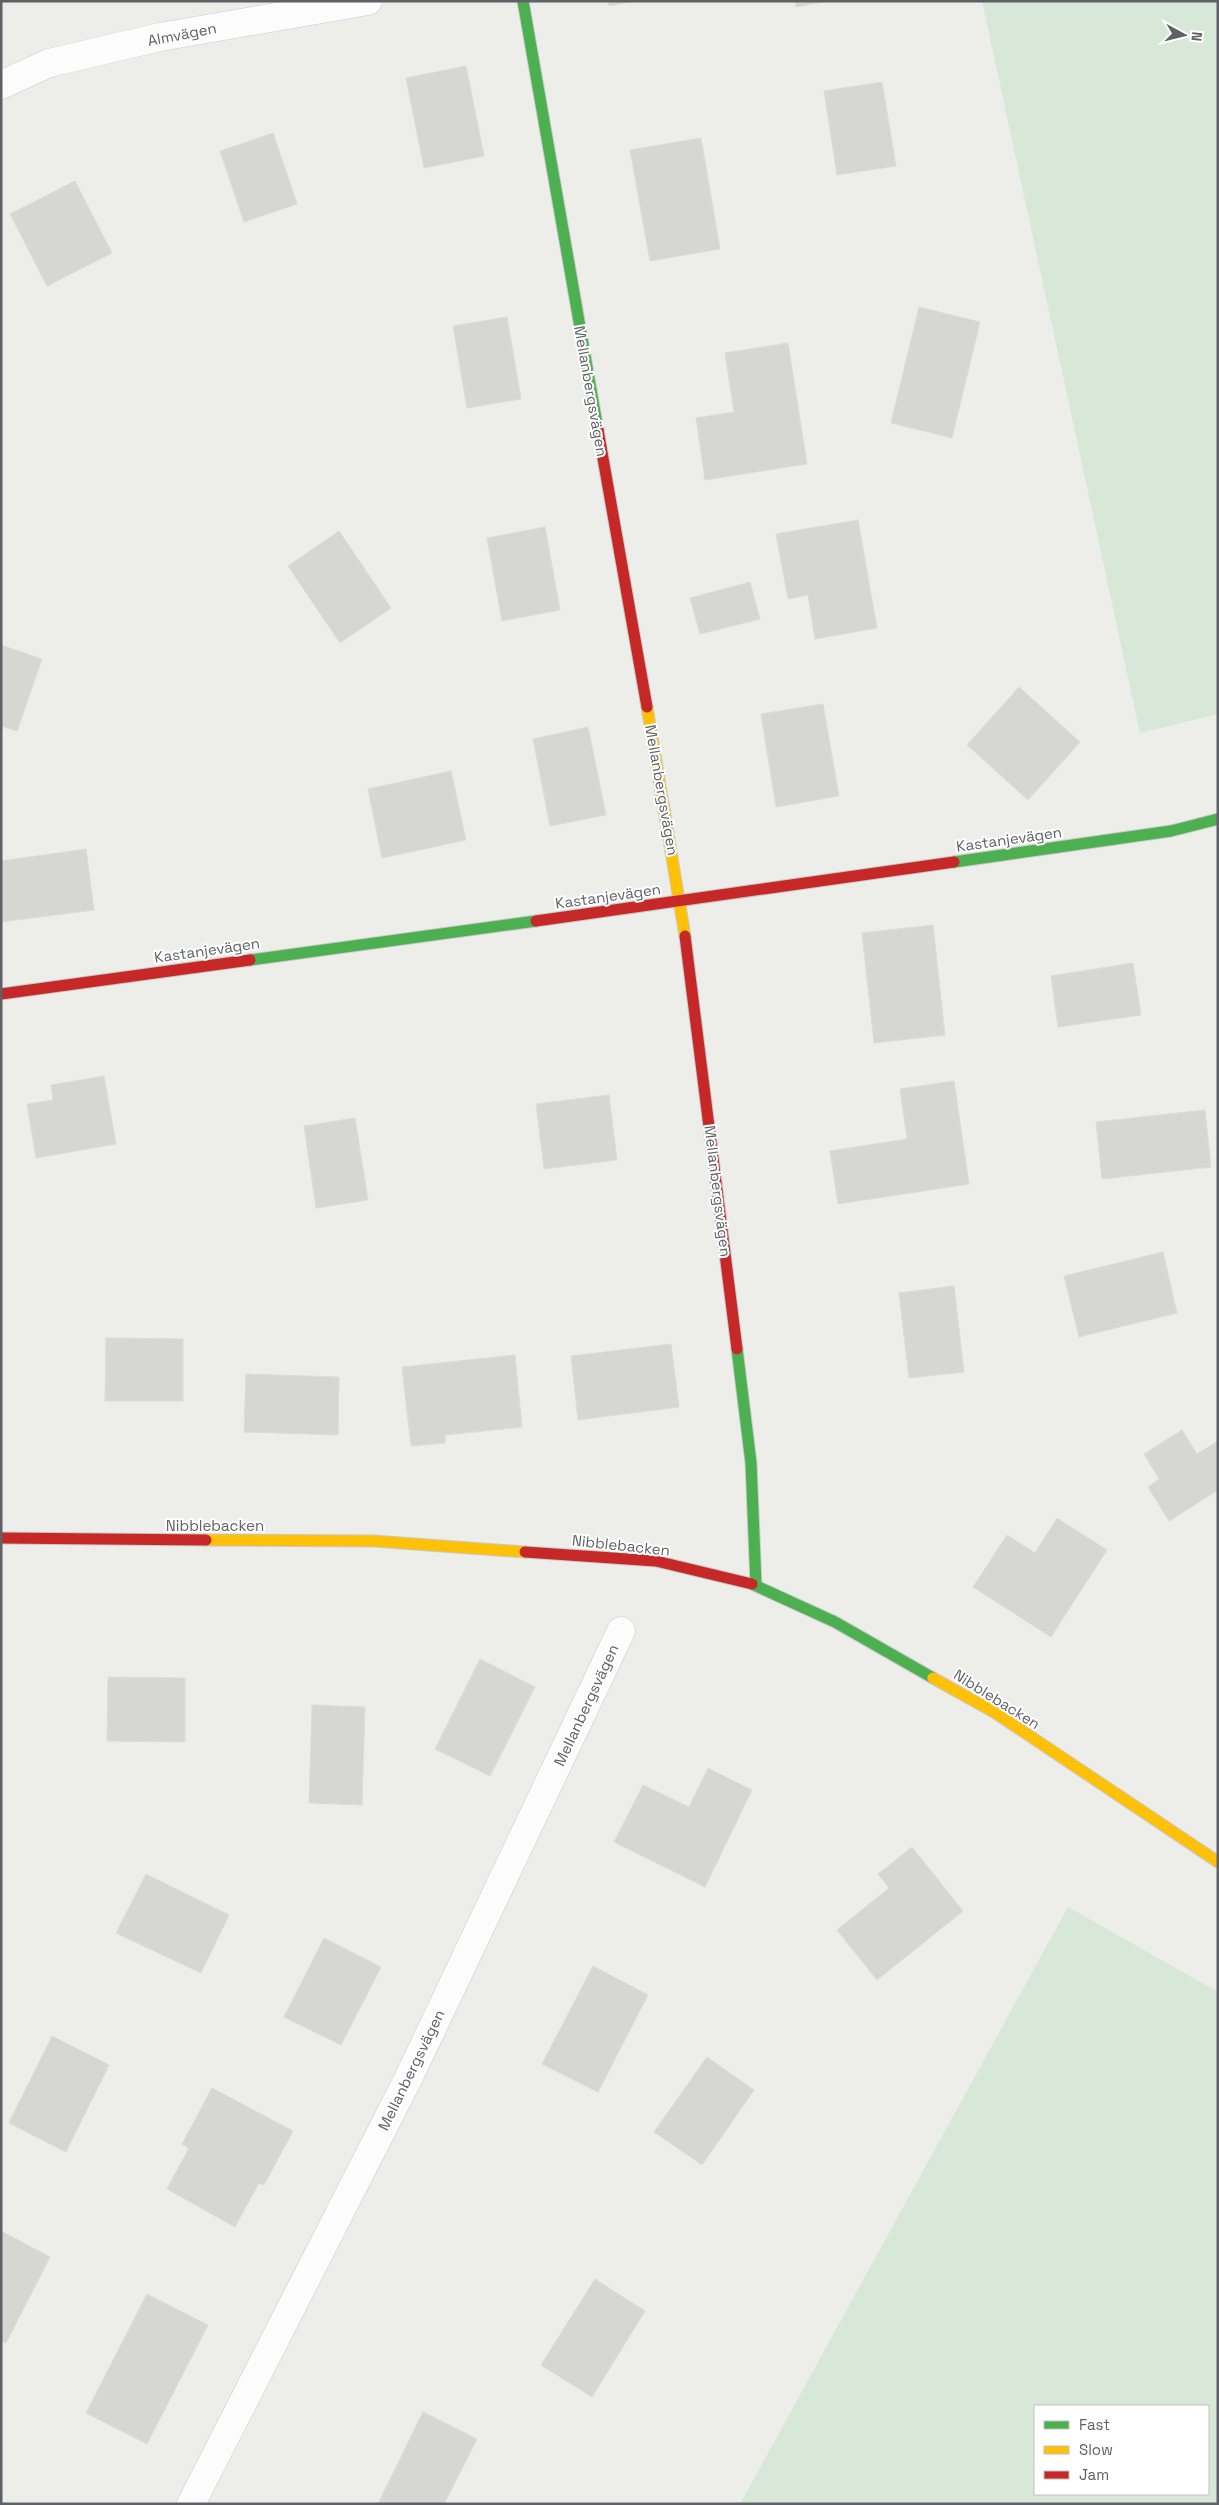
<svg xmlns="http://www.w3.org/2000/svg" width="1219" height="2505" font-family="'Space Grotesk',sans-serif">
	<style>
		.green { fill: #d8e8d8; fill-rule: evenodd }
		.building { fill: #d6d6d3; stroke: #dcdcd8 }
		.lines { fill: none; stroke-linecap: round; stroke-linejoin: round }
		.street-casing { stroke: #cbcbca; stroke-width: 29 }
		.fast-casing { stroke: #c9c9ca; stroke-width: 13 }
		.slow-casing { stroke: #c9c9ca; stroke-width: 13 }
		.jam-casing { stroke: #c9c9ca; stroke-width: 13 }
		.street { stroke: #fcfcfc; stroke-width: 28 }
		.fast { stroke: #4caf50; stroke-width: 11 }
		.slow { stroke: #ffc107; stroke-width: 11 }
		.jam { stroke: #c62828; stroke-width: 11 }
		.labels { text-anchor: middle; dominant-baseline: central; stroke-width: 4; stroke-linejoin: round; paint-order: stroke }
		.street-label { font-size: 15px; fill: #5f6166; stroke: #fff }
	</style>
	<rect width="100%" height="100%" fill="#edede9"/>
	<g class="green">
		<path d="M982,1H1218V714L1140,733Z"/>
		<path d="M1068,1907L1218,1992V2504H740ZM1035,2406H1208V2494H1035Z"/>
	</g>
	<g class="building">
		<path d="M608,1H635L609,6Z"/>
		<path d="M795,1H828L796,7Z"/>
		<path d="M466,66L484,156L424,168L406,78Z"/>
		<path d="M882,82L896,166L837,175L824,91Z"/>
		<path d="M273,133L297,204L244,222L220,151Z"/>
		<path d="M701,138L720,249L650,261L630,150Z"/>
		<path d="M75,181L112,253L47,286L10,214Z"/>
		<path d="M919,307L980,322L952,438L891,423Z"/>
		<path d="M507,317L521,399L467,408L453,326Z"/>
		<path d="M788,343L807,464L705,480L696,418L734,412L725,353Z"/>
		<path d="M858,520L877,628L815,639L808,595L788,599L776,534Z"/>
		<path d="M545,527L560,610L502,621L487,538Z"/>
		<path d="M339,531L391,608L340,643L288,566Z"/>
		<path d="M750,582L760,619L700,634L690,598Z"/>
		<path d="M1,645L42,659L17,731L1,726Z"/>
		<path d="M1019,687L1080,742L1028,800L967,745Z"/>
		<path d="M823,704L839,796L776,807L761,714Z"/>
		<path d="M588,727L606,815L550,826L533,739Z"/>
		<path d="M451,771L466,840L382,858L368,789Z"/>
		<path d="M86,849L94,910L1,922V861Z"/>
		<path d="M933,925L945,1035L874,1043L862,933Z"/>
		<path d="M1133,963L1141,1015L1058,1027L1051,976Z"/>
		<path d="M104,1076L116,1144L36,1158L27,1104L53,1100L51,1085Z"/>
		<path d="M954,1081L969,1184L838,1204L830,1151L907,1139L900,1089Z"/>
		<path d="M609,1095L617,1160L544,1169L536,1104Z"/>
		<path d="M1205,1110L1211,1167L1102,1179L1096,1122Z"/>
		<path d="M355,1118L368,1200L316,1208L304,1126Z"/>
		<path d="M1163,1252L1177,1313L1079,1337L1064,1276Z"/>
		<path d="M954,1286L964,1372L909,1378L899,1293Z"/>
		<path d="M106,1338L183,1339V1401H105Z"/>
		<path d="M671,1344L679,1407L578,1420L571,1356Z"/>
		<path d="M515,1355L522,1427L445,1435V1443L411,1446L402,1367Z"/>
		<path d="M246,1374L339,1377L338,1435L244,1432Z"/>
		<path d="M1182,1430L1197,1454L1218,1441V1490L1169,1521L1148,1487L1159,1479L1144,1454Z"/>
		<path d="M1057,1518L1107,1550L1051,1637L973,1587L1007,1535L1035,1553Z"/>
		<path d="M480,1659L535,1687L490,1776L435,1749Z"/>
		<path d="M108,1677L185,1678V1742L107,1741Z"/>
		<path d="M312,1705L365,1707L362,1805L309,1803Z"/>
		<path d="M708,1768L752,1790L705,1887L614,1842L643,1785L689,1807Z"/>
		<path d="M912,1847L963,1911L877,1980L837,1930L889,1888L878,1874Z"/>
		<path d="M146,1874L229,1915L201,1973L116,1933Z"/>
		<path d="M324,1938L381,1967L341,2045L284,2017Z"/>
		<path d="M593,1966L648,1995L598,2092L542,2064Z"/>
		<path d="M52,2036L109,2065L66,2152L9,2123Z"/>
		<path d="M707,2057L754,2090L702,2165L654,2132Z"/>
		<path d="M212,2088L293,2131L264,2185L259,2183L235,2227L167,2189L189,2148L182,2144Z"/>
		<path d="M1,2231L50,2257L6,2343L1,2341Z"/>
		<path d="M595,2279L645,2311L592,2397L541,2365Z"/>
		<path d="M147,2294L208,2325L147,2444L86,2413Z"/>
		<path d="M423,2412L477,2439L444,2504H378Z"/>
	</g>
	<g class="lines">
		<defs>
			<g id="street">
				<path d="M1,85L49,63L160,37L368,1"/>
				<path d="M191,2504L408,2079L621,1631"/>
			</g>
			<g id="fast">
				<path d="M523,1L598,430"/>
				<path d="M954,862L1171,831L1218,819"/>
				<path d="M250,960L536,921"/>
				<path d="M737,1349L751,1463L756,1585"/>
				<path d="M752,1584L835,1622L933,1678"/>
			</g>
			<g id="slow">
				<path d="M647,707L685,936"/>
				<path d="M206,1540L374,1541L525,1552"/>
				<path d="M933,1678L994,1712L1218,1862"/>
			</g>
			<g id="jam">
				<path d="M598,430L647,707"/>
				<path d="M536,921L954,862"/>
				<path d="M685,936L737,1349"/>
				<path d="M1,994L250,960"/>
				<path d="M1,1538L206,1540"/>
				<path d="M525,1552L656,1561L752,1584"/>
			</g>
		</defs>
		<use href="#street" class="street-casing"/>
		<use href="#fast" class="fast-casing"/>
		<use href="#slow" class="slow-casing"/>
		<use href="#jam" class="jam-casing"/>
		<use href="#street" class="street"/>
		<use href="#fast" class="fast"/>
		<use href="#slow" class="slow"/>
		<use href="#jam" class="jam"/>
	</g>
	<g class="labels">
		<g class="street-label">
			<text transform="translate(182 34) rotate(-11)">Almvägen</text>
			<text transform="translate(591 391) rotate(80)">Mellanbergsvägen</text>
			<text transform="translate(662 790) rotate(80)">Mellanbergsvägen</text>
			<text transform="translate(1009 839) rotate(-8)">Kastanjevägen</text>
			<text transform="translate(608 896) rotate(-8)">Kastanjevägen</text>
			<text transform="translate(207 950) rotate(-8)">Kastanjevägen</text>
			<text transform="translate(718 1191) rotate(83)">Mellanbergsvägen</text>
			<text x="215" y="1525">Nibblebacken</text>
			<text transform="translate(621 1545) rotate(6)">Nibblebacken</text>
			<text transform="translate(997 1699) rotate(32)">Nibblebacken</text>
			<text transform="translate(586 1705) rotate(-65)">Mellanbergsvägen</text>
			<text transform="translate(411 2070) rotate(-64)">Mellanbergsvägen</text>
		</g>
	</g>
	<rect width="1219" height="2505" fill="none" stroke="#5f6166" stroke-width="5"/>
	<rect x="1034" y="2405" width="175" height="90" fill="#ffffff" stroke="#bfc0c2"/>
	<rect x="1044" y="2421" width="25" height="8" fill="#4caf50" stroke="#bfc0c2"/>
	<text x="1079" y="2430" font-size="15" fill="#5f6166">Fast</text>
	<rect x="1044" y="2446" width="25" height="8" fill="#ffc107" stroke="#bfc0c2"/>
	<text x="1079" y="2455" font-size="15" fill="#5f6166">Slow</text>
	<rect x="1044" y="2471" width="25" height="8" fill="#c62828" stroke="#bfc0c2"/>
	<text x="1079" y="2480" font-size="15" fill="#5f6166">Jam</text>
	<g transform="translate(1184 35) rotate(97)" stroke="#ffffff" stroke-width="4" paint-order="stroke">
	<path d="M0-4L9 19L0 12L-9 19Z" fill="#5f6166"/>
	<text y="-8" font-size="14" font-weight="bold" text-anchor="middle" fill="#5f6166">N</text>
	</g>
</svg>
